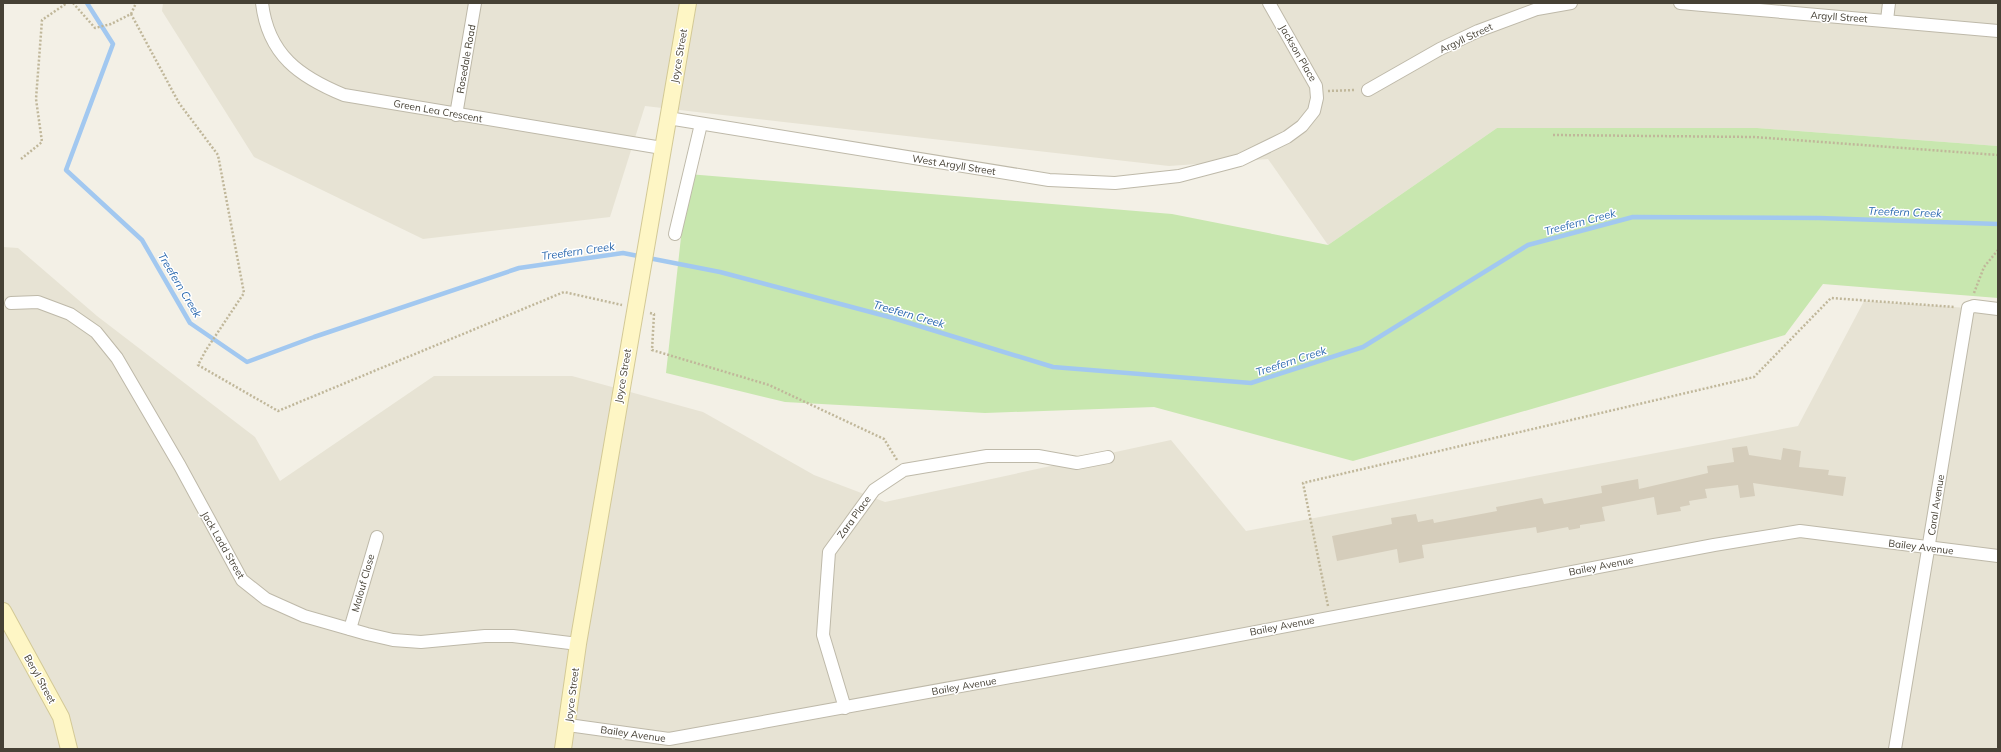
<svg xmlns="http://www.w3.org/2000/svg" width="2001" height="752" font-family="Mulish,sans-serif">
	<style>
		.residential { fill: #e7e3d4 }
		.green { fill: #c8e7af }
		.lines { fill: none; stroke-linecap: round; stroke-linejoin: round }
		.stream { stroke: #a2c8f0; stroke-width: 4.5 }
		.building { fill: #d5cdbb }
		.street-casing { stroke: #beb9a9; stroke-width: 14 }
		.secondary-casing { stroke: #d3c996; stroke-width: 18 }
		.path { stroke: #c0b79a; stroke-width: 2.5; stroke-dasharray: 2 2; stroke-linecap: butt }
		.street { stroke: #fff; stroke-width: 12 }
		.secondary { stroke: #fef6c5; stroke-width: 16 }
		.labels { text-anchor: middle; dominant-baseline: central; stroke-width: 3; stroke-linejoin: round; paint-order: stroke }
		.street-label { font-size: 10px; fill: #464135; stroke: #fff }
		.water-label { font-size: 11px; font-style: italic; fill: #2f6cb1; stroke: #fff }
	</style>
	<rect width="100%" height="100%" fill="#f3f0e6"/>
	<g class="residential">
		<path d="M163,3H1998V146L1757,128H1497L1328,245L1268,159L1169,166L645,106L610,217L423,239L254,157L162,11Z"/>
		<path d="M3,247L18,248L97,316L255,437L280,481L434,376H572L703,412L814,475L885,502L1171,440L1246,531L1798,426L1864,301L1968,308L1998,311V749H3Z"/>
	</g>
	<path class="green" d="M1497,128H1757L1998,146V298L1823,284L1785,335L1353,461L1154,407L985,413L785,402L666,373L688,174L1172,214L1328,245Z"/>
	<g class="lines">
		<path class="stream" d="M87,3L113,44L66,170L142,240L190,323L247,362L314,337L519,268L623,253L720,272L893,318L1053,367L1251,383L1363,347L1528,245L1633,217L1819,218L1998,224"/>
	</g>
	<path class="building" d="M1747,446L1749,455L1781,460L1783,448L1801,451L1799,467L1829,470L1828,475L1846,477L1843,496L1753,483L1755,496L1740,498L1738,485L1705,489L1707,498L1689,501L1690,505L1680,507L1681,511L1657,515L1654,497L1602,507L1605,521L1580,525V528L1569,530L1568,527L1537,533L1536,527L1422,545L1424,558L1399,563L1397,549L1337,561L1332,536L1392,524L1391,518L1416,514L1418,522L1433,519L1434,523L1497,511L1496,507L1542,498L1544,504L1602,493L1601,486L1638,479L1639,489L1708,473L1707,466L1734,462L1732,448Z"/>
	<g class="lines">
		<defs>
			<g id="street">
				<path d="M262,3C268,55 300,77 344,95L662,148"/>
				<path d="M1680,3L1998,31"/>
				<path d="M1887,20L1889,3"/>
				<path d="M1368,90L1440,49L1478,31L1537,9L1571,3"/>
				<path d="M456,115L475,3"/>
				<path d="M668,118L1049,180L1115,183L1179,176L1240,160L1287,137L1302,126L1314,111L1317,98L1316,86L1269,3"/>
				<path d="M675,234L701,124"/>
				<path d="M11,303L38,302L70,314L96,332L117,358L180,466L242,580L266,599L304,616L367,634L393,640L421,642L485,636H513L578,644"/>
				<path d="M350,629L377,537"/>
				<path d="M845,708L823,635L829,552L874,490L904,470L987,456H1038L1077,463L1108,457"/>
				<path d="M568,725L669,739L1171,648L1714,545L1800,531L1998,556"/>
				<path d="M1895,749L1968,308L1974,306L1998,309"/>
			</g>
			<g id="secondary">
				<path d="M3,611L61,717L69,749"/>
				<path d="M563,749L578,644L688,3"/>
			</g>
		</defs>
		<use href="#street" class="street-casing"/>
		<use href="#secondary" class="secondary-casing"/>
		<g class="path">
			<path d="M73,3L95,28L111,24L131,14L179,103L218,155L244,293L206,350L198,365L278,411L564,292L622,305"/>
			<path d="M131,14L136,3"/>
			<path d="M1328,91L1355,90"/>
			<path d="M1553,135L1754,137L1998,155"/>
			<path d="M21,159L42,142L36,99L42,20L67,3"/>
			<path d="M1974,293L1984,267L1998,250"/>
			<path d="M650,313L654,314L652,350L769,385L884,439L897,460"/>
			<path d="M1328,606L1303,483L1754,377L1831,298L1955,307"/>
		</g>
		<use href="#street" class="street"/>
		<use href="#secondary" class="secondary"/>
	</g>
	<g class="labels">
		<g class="street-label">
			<text transform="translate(1839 17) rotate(4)">Argyll Street</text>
			<text transform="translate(1466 38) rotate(-25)">Argyll Street</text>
			<text transform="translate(1298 53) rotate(60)">Jackson Place</text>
			<text transform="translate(679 56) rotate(-80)">Joyce Street</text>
			<text transform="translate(466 59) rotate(-80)">Rosedale Road</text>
			<text transform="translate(438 111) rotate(10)">Green Lea Crescent</text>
			<text transform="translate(954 165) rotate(9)">West Argyll Street</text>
			<text transform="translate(623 376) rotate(-80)">Joyce Street</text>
			<text transform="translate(1936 505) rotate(-81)">Coral Avenue</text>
			<text transform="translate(854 517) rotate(-54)">Zara Place</text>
			<text transform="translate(223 545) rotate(60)">Jack Ladd Street</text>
			<text transform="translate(1921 547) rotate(7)">Bailey Avenue</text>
			<text transform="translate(1601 566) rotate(-11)">Bailey Avenue</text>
			<text transform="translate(363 583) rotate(-74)">Malouf Close</text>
			<text transform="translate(1282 626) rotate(-11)">Bailey Avenue</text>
			<text transform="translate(40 679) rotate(61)">Beryl Street</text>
			<text transform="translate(964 686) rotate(-10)">Bailey Avenue</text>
			<text transform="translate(572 695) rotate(-83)">Joyce Street</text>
			<text transform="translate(633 734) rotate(8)">Bailey Avenue</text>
		</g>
		<g class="water-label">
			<text transform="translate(1905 212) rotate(2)">Treefern Creek</text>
			<text transform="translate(1580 222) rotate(-15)">Treefern Creek</text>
			<text transform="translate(578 251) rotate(-8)">Treefern Creek</text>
			<text transform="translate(180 285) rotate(59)">Treefern Creek</text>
			<text transform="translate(909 314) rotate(16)">Treefern Creek</text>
			<text transform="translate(1291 361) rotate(-18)">Treefern Creek</text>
		</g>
	</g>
	<rect width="2001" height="752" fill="none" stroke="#464135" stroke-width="8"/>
</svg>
